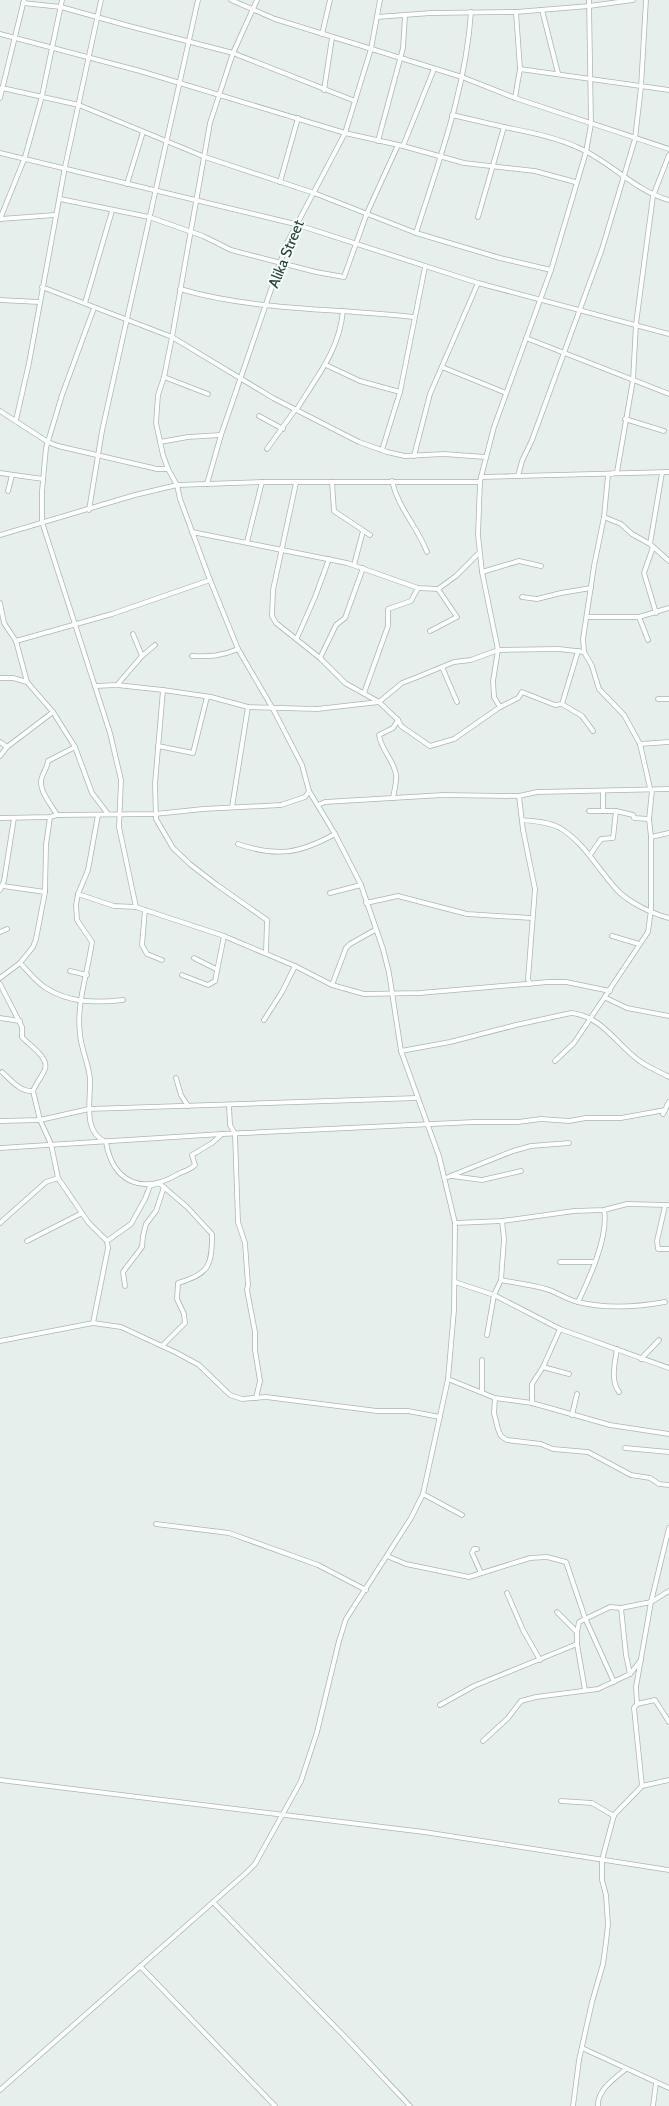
<svg xmlns="http://www.w3.org/2000/svg" width="669" height="2106" font-family="Cabin,sans-serif">
	<style>
		.lines { fill: none; stroke-linecap: round; stroke-linejoin: round }
		.street-casing { stroke: #a8b8b2; stroke-width: 5.5 }
		.street { stroke: #fff; stroke-width: 4 }
		.labels { text-anchor: middle; dominant-baseline: central; stroke-width: 4; stroke-linejoin: round; paint-order: stroke }
		.street-label { font-size: 15px; fill: #24423a; stroke: #f7fbf9 }
	</style>
	<rect width="100%" height="100%" fill="#e6efeb"/>
	<g class="lines">
		<defs>
			<g id="street">
				<path d="M231,0L275,19L462,77L515,98L669,149"/>
				<path d="M23,3L61,7L129,26L233,53L355,101"/>
				<path d="M542,10L558,73"/>
				<path d="M516,12L520,69"/>
				<path d="M377,17L431,13L516,12L589,6L633,0"/>
				<path d="M0,34L140,71L345,133L403,146L464,163L535,171L575,182"/>
				<path d="M322,34L330,0"/>
				<path d="M2,88L79,105L205,157L314,193L416,233L500,258L551,270"/>
				<path d="M324,90L332,38"/>
				<path d="M0,98L24,0"/>
				<path d="M515,98L520,69L669,90"/>
				<path d="M452,115L504,127L478,217"/>
				<path d="M504,127C528,132 556,137 579,148C611,162 635,191 669,200"/>
				<path d="M378,141L403,48L405,16"/>
				<path d="M403,146L434,69"/>
				<path d="M0,153L295,224L478,283L669,334"/>
				<path d="M280,182L298,118"/>
				<path d="M127,184L143,132"/>
				<path d="M60,199L149,217L203,236L231,250L316,272L344,277L367,213L398,145"/>
				<path d="M0,219L25,157L42,96L62,0"/>
				<path d="M0,219L55,215"/>
				<path d="M416,233C439,161 466,88 471,12"/>
				<path d="M42,287L172,337L273,398L359,442L387,452L405,456L444,454L485,457"/>
				<path d="M180,289C255,311 336,308 413,317"/>
				<path d="M0,300L39,302"/>
				<path d="M85,303L112,211"/>
				<path d="M94,308L62,395L46,448L42,491V522L110,733L121,780L119,827L136,907L224,936L295,966L332,985L364,994L420,993L548,982H566L610,991"/>
				<path d="M526,338L669,394"/>
				<path d="M326,365L360,381L400,392"/>
				<path d="M442,367L506,393"/>
				<path d="M164,377L208,394"/>
				<path d="M297,409C317,376 339,351 343,311"/>
				<path d="M0,411L48,442L58,446L157,469H168L177,485L180,499L210,580L238,649L273,709L302,765L309,791L335,834L361,885L383,949L389,973L401,1051L439,1156L455,1223L454,1310L448,1379L423,1494L411,1518L346,1619L339,1641L317,1732L301,1781L255,1864L246,1873L0,2090"/>
				<path d="M259,416L283,429"/>
				<path d="M625,419L664,431"/>
				<path d="M16,420L29,363L65,167L101,0"/>
				<path d="M160,442L188,437L221,435"/>
				<path d="M267,449L295,410"/>
				<path d="M382,450L400,392L425,267"/>
				<path d="M414,456L430,394L478,283"/>
				<path d="M168,469L163,455L156,423L158,395L164,377L172,337L210,123L233,53L257,0"/>
				<path d="M0,473L43,479"/>
				<path d="M518,476L522,461L532,440L602,249L635,139L641,87L646,0"/>
				<path d="M481,477L494,427L551,270L586,152L591,124L589,0"/>
				<path d="M392,481C398,508 417,526 427,552"/>
				<path d="M332,482L334,511L370,535"/>
				<path d="M480,482L478,535L482,572L498,650L493,681L494,697L500,707L518,698L522,692L555,705L562,704L578,651"/>
				<path d="M296,483L273,590L272,616L276,623L320,658L345,683L379,702L398,720L401,726L430,746L454,739L500,707"/>
				<path d="M207,484L221,435L287,243L345,133L371,49L380,0"/>
				<path d="M8,491L12,475"/>
				<path d="M89,510L102,431L198,0"/>
				<path d="M604,517L621,524L632,534L650,544L669,561"/>
				<path d="M192,532L347,563L418,588L438,589L456,576L479,553"/>
				<path d="M0,535L135,495L177,485L262,482H480L481,477L669,472"/>
				<path d="M247,542L262,482"/>
				<path d="M650,544L662,473"/>
				<path d="M653,547L644,573L656,613"/>
				<path d="M354,565L363,531"/>
				<path d="M482,572L519,561L541,566"/>
				<path d="M522,597L537,599L561,593L591,588"/>
				<path d="M0,603L4,623L16,641L27,682L53,712L75,747L92,793L108,814"/>
				<path d="M587,617H639L669,608"/>
				<path d="M639,617L648,640"/>
				<path d="M430,631L457,617L438,589"/>
				<path d="M297,638L315,597L329,559"/>
				<path d="M16,641L112,614L210,580"/>
				<path d="M142,656L155,645"/>
				<path d="M192,656C209,657 222,656 238,649"/>
				<path d="M320,658L336,625L345,618L363,568"/>
				<path d="M442,667L457,702"/>
				<path d="M0,678H13L27,682"/>
				<path d="M117,685L142,656L133,634"/>
				<path d="M95,686L117,685L163,690L211,697L248,707L317,709L379,702L402,683L415,678L454,662L471,660L498,650L559,649L584,652"/>
				<path d="M163,690L155,784L156,819L173,848L191,865L217,885L267,920L266,953"/>
				<path d="M364,693L388,626V609L411,601L418,588"/>
				<path d="M658,699H669"/>
				<path d="M562,704L582,716L593,731"/>
				<path d="M0,742L7,747"/>
				<path d="M640,744L669,742"/>
				<path d="M158,746L193,753L207,697"/>
				<path d="M0,756L7,747L53,712"/>
				<path d="M650,788L640,744L624,715L599,689L592,666L584,652L583,639L594,566L604,517L608,475L617,472L633,380L636,324L653,196L669,155"/>
				<path d="M603,791V811"/>
				<path d="M519,796L523,830L535,889L528,979L530,984"/>
				<path d="M393,798C394,790 397,783 396,775C394,760 381,750 379,735L393,728L398,720"/>
				<path d="M318,805L325,802L443,795L519,796L537,792L669,789"/>
				<path d="M232,807L248,707"/>
				<path d="M589,811H616L633,815L634,818L649,819"/>
				<path d="M57,815C51,804 37,789 42,777C44,771 47,768 48,761L75,747"/>
				<path d="M98,815L88,870L78,894L76,905L77,920L92,942C88,972 76,1004 80,1034C81,1049 89,1065 90,1079C91,1100 82,1132 106,1142C113,1183 143,1195 178,1174C184,1171 190,1170 195,1165L192,1155L212,1143L222,1134L474,1122H518L541,1119L569,1121L586,1118H621L665,1110"/>
				<path d="M50,817L46,845L45,892L36,939L33,947L20,963C28,971 36,982 46,988C69,1003 96,1003 123,1000"/>
				<path d="M0,818L50,817L57,815L155,814L203,809L281,805L305,797L309,791"/>
				<path d="M522,820C534,821 549,822 560,828C585,843 598,870 618,891C630,903 653,914 669,918"/>
				<path d="M651,837L669,833"/>
				<path d="M238,844C277,857 299,854 335,834"/>
				<path d="M590,855L601,839L613,838L616,811"/>
				<path d="M3,886L45,892"/>
				<path d="M0,890L4,881L14,818"/>
				<path d="M330,893L361,885"/>
				<path d="M78,894L114,906L136,907"/>
				<path d="M366,903L398,896L467,914L532,918"/>
				<path d="M145,910L142,945L147,954L162,960"/>
				<path d="M0,932L7,929"/>
				<path d="M612,936L639,944"/>
				<path d="M194,958L216,969"/>
				<path d="M70,971L87,975"/>
				<path d="M182,975L208,985L215,981L224,936"/>
				<path d="M0,978L20,963"/>
				<path d="M0,984L22,1027V1037C29,1045 49,1057 45,1069C42,1077 36,1083 33,1091C20,1092 11,1080 2,1072"/>
				<path d="M332,985L346,948L350,944L375,930"/>
				<path d="M606,998L627,1008L669,1016"/>
				<path d="M0,1018L20,1021"/>
				<path d="M264,1020L282,992L295,966"/>
				<path d="M401,1051L450,1042L516,1025L571,1013C603,1016 617,1046 641,1062C650,1068 660,1072 669,1077"/>
				<path d="M555,1061L574,1043L648,932L651,910V837L649,819L652,791"/>
				<path d="M176,1078L181,1095L188,1106"/>
				<path d="M33,1091L40,1120L51,1144L58,1178L88,1222L107,1241"/>
				<path d="M229,1105L230,1125L235,1134L238,1222L245,1243L248,1285L247,1290L255,1332V1350L260,1381L256,1398"/>
				<path d="M663,1114L669,1102"/>
				<path d="M0,1121L40,1120L89,1109L417,1098"/>
				<path d="M0,1148L222,1134"/>
				<path d="M452,1176L482,1180L521,1171"/>
				<path d="M448,1177L513,1151L531,1146L569,1143"/>
				<path d="M665,1206L657,1241L658,1249H669"/>
				<path d="M0,1223L46,1182L58,1178"/>
				<path d="M455,1223L502,1221L574,1211L604,1210L627,1204L669,1205"/>
				<path d="M27,1241L82,1213"/>
				<path d="M560,1262H595"/>
				<path d="M501,1280C516,1283 532,1285 546,1289C555,1291 567,1300 578,1302C606,1309 637,1307 665,1302"/>
				<path d="M455,1282L494,1295L560,1329L669,1368"/>
				<path d="M125,1286L123,1272L142,1247L143,1236L146,1224L156,1211L164,1187"/>
				<path d="M578,1302C589,1279 609,1236 604,1210"/>
				<path d="M93,1323L108,1248L107,1241L131,1224L145,1199L150,1186L159,1183L187,1207L212,1234C212,1266 209,1274 178,1283L177,1299L184,1314L185,1323L162,1346"/>
				<path d="M487,1335L494,1295L501,1280L504,1239L502,1221"/>
				<path d="M0,1341L93,1323L121,1327L177,1353L199,1365L230,1395L242,1399L266,1397L377,1411H408L440,1417"/>
				<path d="M617,1349C615,1362 610,1380 619,1392"/>
				<path d="M641,1359L659,1340"/>
				<path d="M482,1360V1392"/>
				<path d="M543,1367L569,1374"/>
				<path d="M448,1379L495,1398L532,1403L610,1425L669,1434"/>
				<path d="M495,1398L494,1413L498,1429L501,1436L507,1440L541,1444L553,1449L588,1452L631,1475L650,1478L659,1484L669,1485"/>
				<path d="M532,1403V1384L543,1367L560,1329"/>
				<path d="M572,1415L577,1394"/>
				<path d="M625,1448L669,1452"/>
				<path d="M423,1494L462,1515"/>
				<path d="M156,1524L229,1533L318,1565L366,1590"/>
				<path d="M477,1549H474L472,1553L481,1573"/>
				<path d="M387,1556L406,1564L469,1577L530,1558L547,1557L566,1562L585,1618L614,1682"/>
				<path d="M507,1593L523,1630L540,1660"/>
				<path d="M557,1612L577,1632V1644L585,1690"/>
				<path d="M577,1632L579,1622L610,1607L621,1608L651,1602L669,1591"/>
				<path d="M630,1674L641,1660"/>
				<path d="M637,1704L655,1700L669,1722"/>
				<path d="M440,1705L474,1686L577,1644"/>
				<path d="M483,1741L508,1718L521,1701L536,1697L598,1689L630,1674L626,1655L621,1608"/>
				<path d="M0,1780L424,1832L669,1870"/>
				<path d="M642,1786L669,1780"/>
				<path d="M561,1801L592,1803L614,1816"/>
				<path d="M213,1902L347,2039L410,2106"/>
				<path d="M140,1966L275,2106"/>
				<path d="M582,2048L669,2088"/>
				<path d="M573,2106L579,2060L592,2002L603,1964L606,1942L608,1925L606,1895L602,1880V1860L614,1815L642,1786L634,1708L637,1704L636,1687L651,1602L669,1528"/>
				<path d="M598,2106C597,2090 615,2078 626,2069"/>
				<path d="M653,2106L656,2083"/>
			</g>
		</defs>
		<use href="#street" class="street-casing"/>
		<use href="#street" class="street"/>
	</g>
	<g class="labels">
		<g class="street-label">
			<text transform="translate(286 254) rotate(-68)">Alika Street</text>
		</g>
	</g>
</svg>
